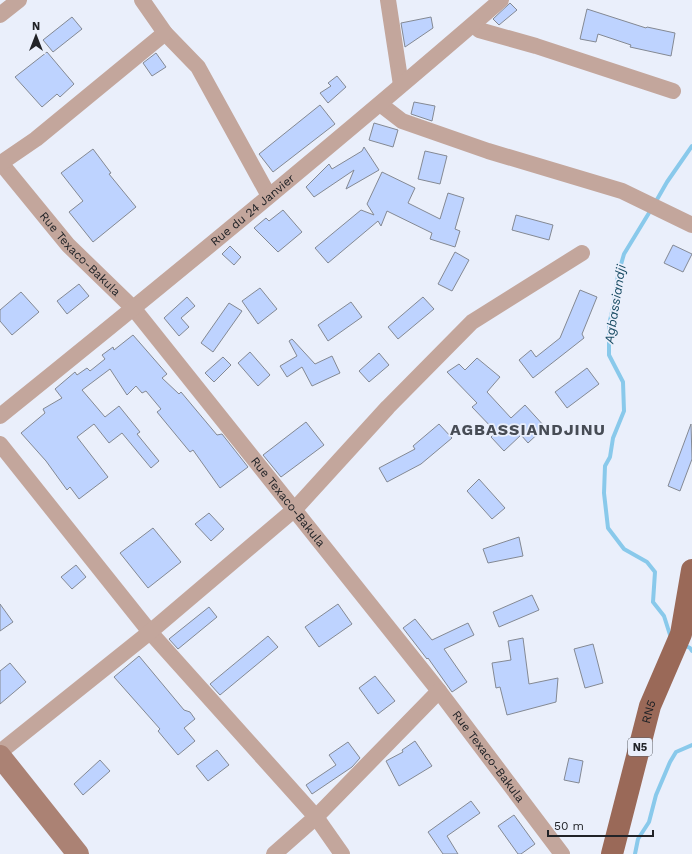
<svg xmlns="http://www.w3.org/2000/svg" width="692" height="854" font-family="'Work Sans',sans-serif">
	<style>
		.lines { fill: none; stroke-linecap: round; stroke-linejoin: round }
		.stream { stroke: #89c9eb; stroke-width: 4 }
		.building { fill: #bed3ff; stroke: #848993 }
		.minor { stroke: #c3a69c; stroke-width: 16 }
		.secondary { stroke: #ab8274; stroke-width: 22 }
		.primary { stroke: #9a6958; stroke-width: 22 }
		.labels { text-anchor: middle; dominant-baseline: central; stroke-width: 3.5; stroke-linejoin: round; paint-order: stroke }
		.shield { fill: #eaeffb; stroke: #5d6067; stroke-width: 1 }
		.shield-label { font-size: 11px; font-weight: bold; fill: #212327 }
		.street-label { font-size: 12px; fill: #212327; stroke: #eaeffb }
		.water-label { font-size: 13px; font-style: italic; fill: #184b63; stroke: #eaeffb }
		.district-label { font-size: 16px; font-weight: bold; letter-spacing: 1px; fill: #474c55; stroke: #eaeffb }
	</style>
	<rect width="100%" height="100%" fill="#eaeffb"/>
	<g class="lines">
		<g class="stream">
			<path d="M655,203L667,182L692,146"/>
			<path d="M652,208L624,254L618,275L614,303L609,325V355L623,382L624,411L613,438L610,457L605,466L604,493L608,528L624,549L647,562L655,572L653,602L664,616L671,638"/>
			<path d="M684,645L690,648L692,651"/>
			<path d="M635,854L638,839L649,822L656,795L670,762L676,752L692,745"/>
		</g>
	</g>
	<g class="building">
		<path d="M510,3L517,10L499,25L493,19Z"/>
		<path d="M587,9L646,28L647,27L675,33L671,56L630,47L631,45L598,34L596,42L580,39Z"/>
		<path d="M72,17L82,29L53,52L43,40Z"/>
		<path d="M431,17L433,28L405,47L401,23Z"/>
		<path d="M47,52L74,84L60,97L57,94L42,107L15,77Z"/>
		<path d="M156,53L166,67L152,76L143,63Z"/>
		<path d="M337,76L346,87L328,103L320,93L331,86L328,83Z"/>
		<path d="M414,102L435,106L432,121L411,114Z"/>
		<path d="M320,105L335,124L273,172L259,154Z"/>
		<path d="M374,123L398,130L393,147L369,140Z"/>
		<path d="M364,147L379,170L346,189L354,170L314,197L306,187L329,164L332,169L362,151Z"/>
		<path d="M93,149L111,173L109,174L136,207L93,242L69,212L83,201L61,173Z"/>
		<path d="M425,151L447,156L440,184L418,179Z"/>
		<path d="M382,172L415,188L408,203L440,219L448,193L464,198L455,229L460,231L455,247L430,239L432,233L387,211L381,226L378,221L328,263L315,248L361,210L374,215L367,204Z"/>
		<path d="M283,210L302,232L278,252L254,228L266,218L269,221Z"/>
		<path d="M516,215L553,225L549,240L512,230Z"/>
		<path d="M673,245L692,254L683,272L664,263Z"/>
		<path d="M230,246L241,257L234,265L222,254Z"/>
		<path d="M455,252L469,260L452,291L438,284Z"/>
		<path d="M79,284L89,296L67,314L57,301Z"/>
		<path d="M260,288L277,309L258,324L242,301Z"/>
		<path d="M580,290L597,297L582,334L584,338L533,378L519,360L531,350L536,357L560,338Z"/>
		<path d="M21,292L39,312L12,335L0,321V310Z"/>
		<path d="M187,297L195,306L181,318L189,327L179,336L164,318Z"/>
		<path d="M423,297L434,309L398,339L388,327Z"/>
		<path d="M351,302L362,317L328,341L318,325Z"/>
		<path d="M229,303L242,311L213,352L201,343Z"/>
		<path d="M133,335L167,374L162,378L179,394L181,392L217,435L222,434L248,467L220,488L193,450L190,452L157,412L161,409L146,391L142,393L136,386L127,395L110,369L82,390L105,417L119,406L140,432L137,434L159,461L151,468L122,433L109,443L94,424L77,437L108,477L79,499L70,487L67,490L46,461L21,433L45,413L43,409L62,398L55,389L75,372L77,375L87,368L90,371L105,359L102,355L113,347L114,350Z"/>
		<path d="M292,339L315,364L332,356L340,373L312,386L302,367L287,377L280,366L297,356L289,341Z"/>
		<path d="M250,352L270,375L258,386L238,363Z"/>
		<path d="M379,353L389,365L369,382L359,371Z"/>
		<path d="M223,357L231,365L214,382L205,373Z"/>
		<path d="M477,358L500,377L487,392L511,418L525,405L545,427L528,443L521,435L504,451L491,437L496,432L472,407L477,403L447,372L459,364L465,370Z"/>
		<path d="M587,368L599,384L567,408L555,392Z"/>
		<path d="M306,422L324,445L281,477L263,455Z"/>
		<path d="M439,424L452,438L421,464L387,482L379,468L415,449L413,446Z"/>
		<path d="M691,424L692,459L680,491L668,486Z"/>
		<path d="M479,479L505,508L492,519L467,491Z"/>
		<path d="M209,513L224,529L211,541L195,524Z"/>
		<path d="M153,528L181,562L148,588L120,553Z"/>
		<path d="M519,537L523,556L488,563L483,549Z"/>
		<path d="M76,565L86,577L72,589L61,577Z"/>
		<path d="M532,595L539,610L499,627L493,612Z"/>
		<path d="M0,604L13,622L0,631Z"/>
		<path d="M338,604L352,624L319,647L305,627Z"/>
		<path d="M209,607L217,617L178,649L169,639Z"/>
		<path d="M415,619L432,640L468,623L474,635L444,649L467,682L452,692L428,658L427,659L403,628Z"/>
		<path d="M268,636L278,647L220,695L210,684Z"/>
		<path d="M523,638L529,684L558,678L556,702L507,715L500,687L496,688L492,663L511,660L508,641Z"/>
		<path d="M593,644L603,683L585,688L574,649Z"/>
		<path d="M139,656L184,710L190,712L195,719L184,728L195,741L178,755L158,731L160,729L114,677Z"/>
		<path d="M10,663L26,682L0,704V671Z"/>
		<path d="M375,676L395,701L378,714L359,688Z"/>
		<path d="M415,741L432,766L399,786L386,761L403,752L402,750Z"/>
		<path d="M348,742L360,758L352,767L312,794L306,785L336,765L329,755Z"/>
		<path d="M217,750L229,765L208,781L196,766Z"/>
		<path d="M569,758L583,761L579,783L564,780Z"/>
		<path d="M100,760L110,771L83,795L74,784Z"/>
		<path d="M471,801L480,813L447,836L458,854H443L428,832Z"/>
		<path d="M514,815L535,844L521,854H518L498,826Z"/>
	</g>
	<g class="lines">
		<g class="minor">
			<path d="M142,0L165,33L198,67L269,196"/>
			<path d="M388,0L401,85"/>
			<path d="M0,15L19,0"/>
			<path d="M474,24L479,30L536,46L673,91"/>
			<path d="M380,104L402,121L488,151L622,191L692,225"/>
			<path id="s1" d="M0,162L68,245L134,309L439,691L562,854"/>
			<path d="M1,163L36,139L165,33"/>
			<path id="s2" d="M0,416C169,280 337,142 501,0"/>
			<path d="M0,444L150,632L316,817L342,854"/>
			<path d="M0,752L150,632L295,509L388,407L472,322L582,253"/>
			<path d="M274,854L316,817L439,691"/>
		</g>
		<path class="secondary" d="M0,756L78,854"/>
		<path class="primary" id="s3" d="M612,854L650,706L681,634L692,570"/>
	</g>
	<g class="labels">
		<rect class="shield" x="628" y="738" width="24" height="18" rx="3"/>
		<g class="shield-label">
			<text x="640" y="747">N5</text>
		</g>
		<g class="street-label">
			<text stroke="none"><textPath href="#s2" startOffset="326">Rue du 24 Janvier</textPath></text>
			<text stroke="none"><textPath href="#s1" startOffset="122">Rue Texaco-Bakula</textPath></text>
			<text stroke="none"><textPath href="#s1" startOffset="446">Rue Texaco-Bakula</textPath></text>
			<text stroke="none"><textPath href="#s3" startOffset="147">RN5</textPath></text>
			<text stroke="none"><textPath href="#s1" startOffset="770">Rue Texaco-Bakula</textPath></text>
		</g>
		<g class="water-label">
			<text transform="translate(615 304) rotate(-81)">Agbassiandji</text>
		</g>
		<g class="district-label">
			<text x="528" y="429">AGBASSIANDJINU</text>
		</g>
	</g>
	<g transform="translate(36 36)" stroke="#eaeffb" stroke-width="3" paint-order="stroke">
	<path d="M0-3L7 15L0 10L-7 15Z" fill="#212327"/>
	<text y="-6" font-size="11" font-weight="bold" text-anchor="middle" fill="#212327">N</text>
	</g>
	<path d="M548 830v6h105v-6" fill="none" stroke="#212327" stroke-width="2"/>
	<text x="554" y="830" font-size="12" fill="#212327" stroke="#eaeffb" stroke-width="3" paint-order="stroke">50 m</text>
</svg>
